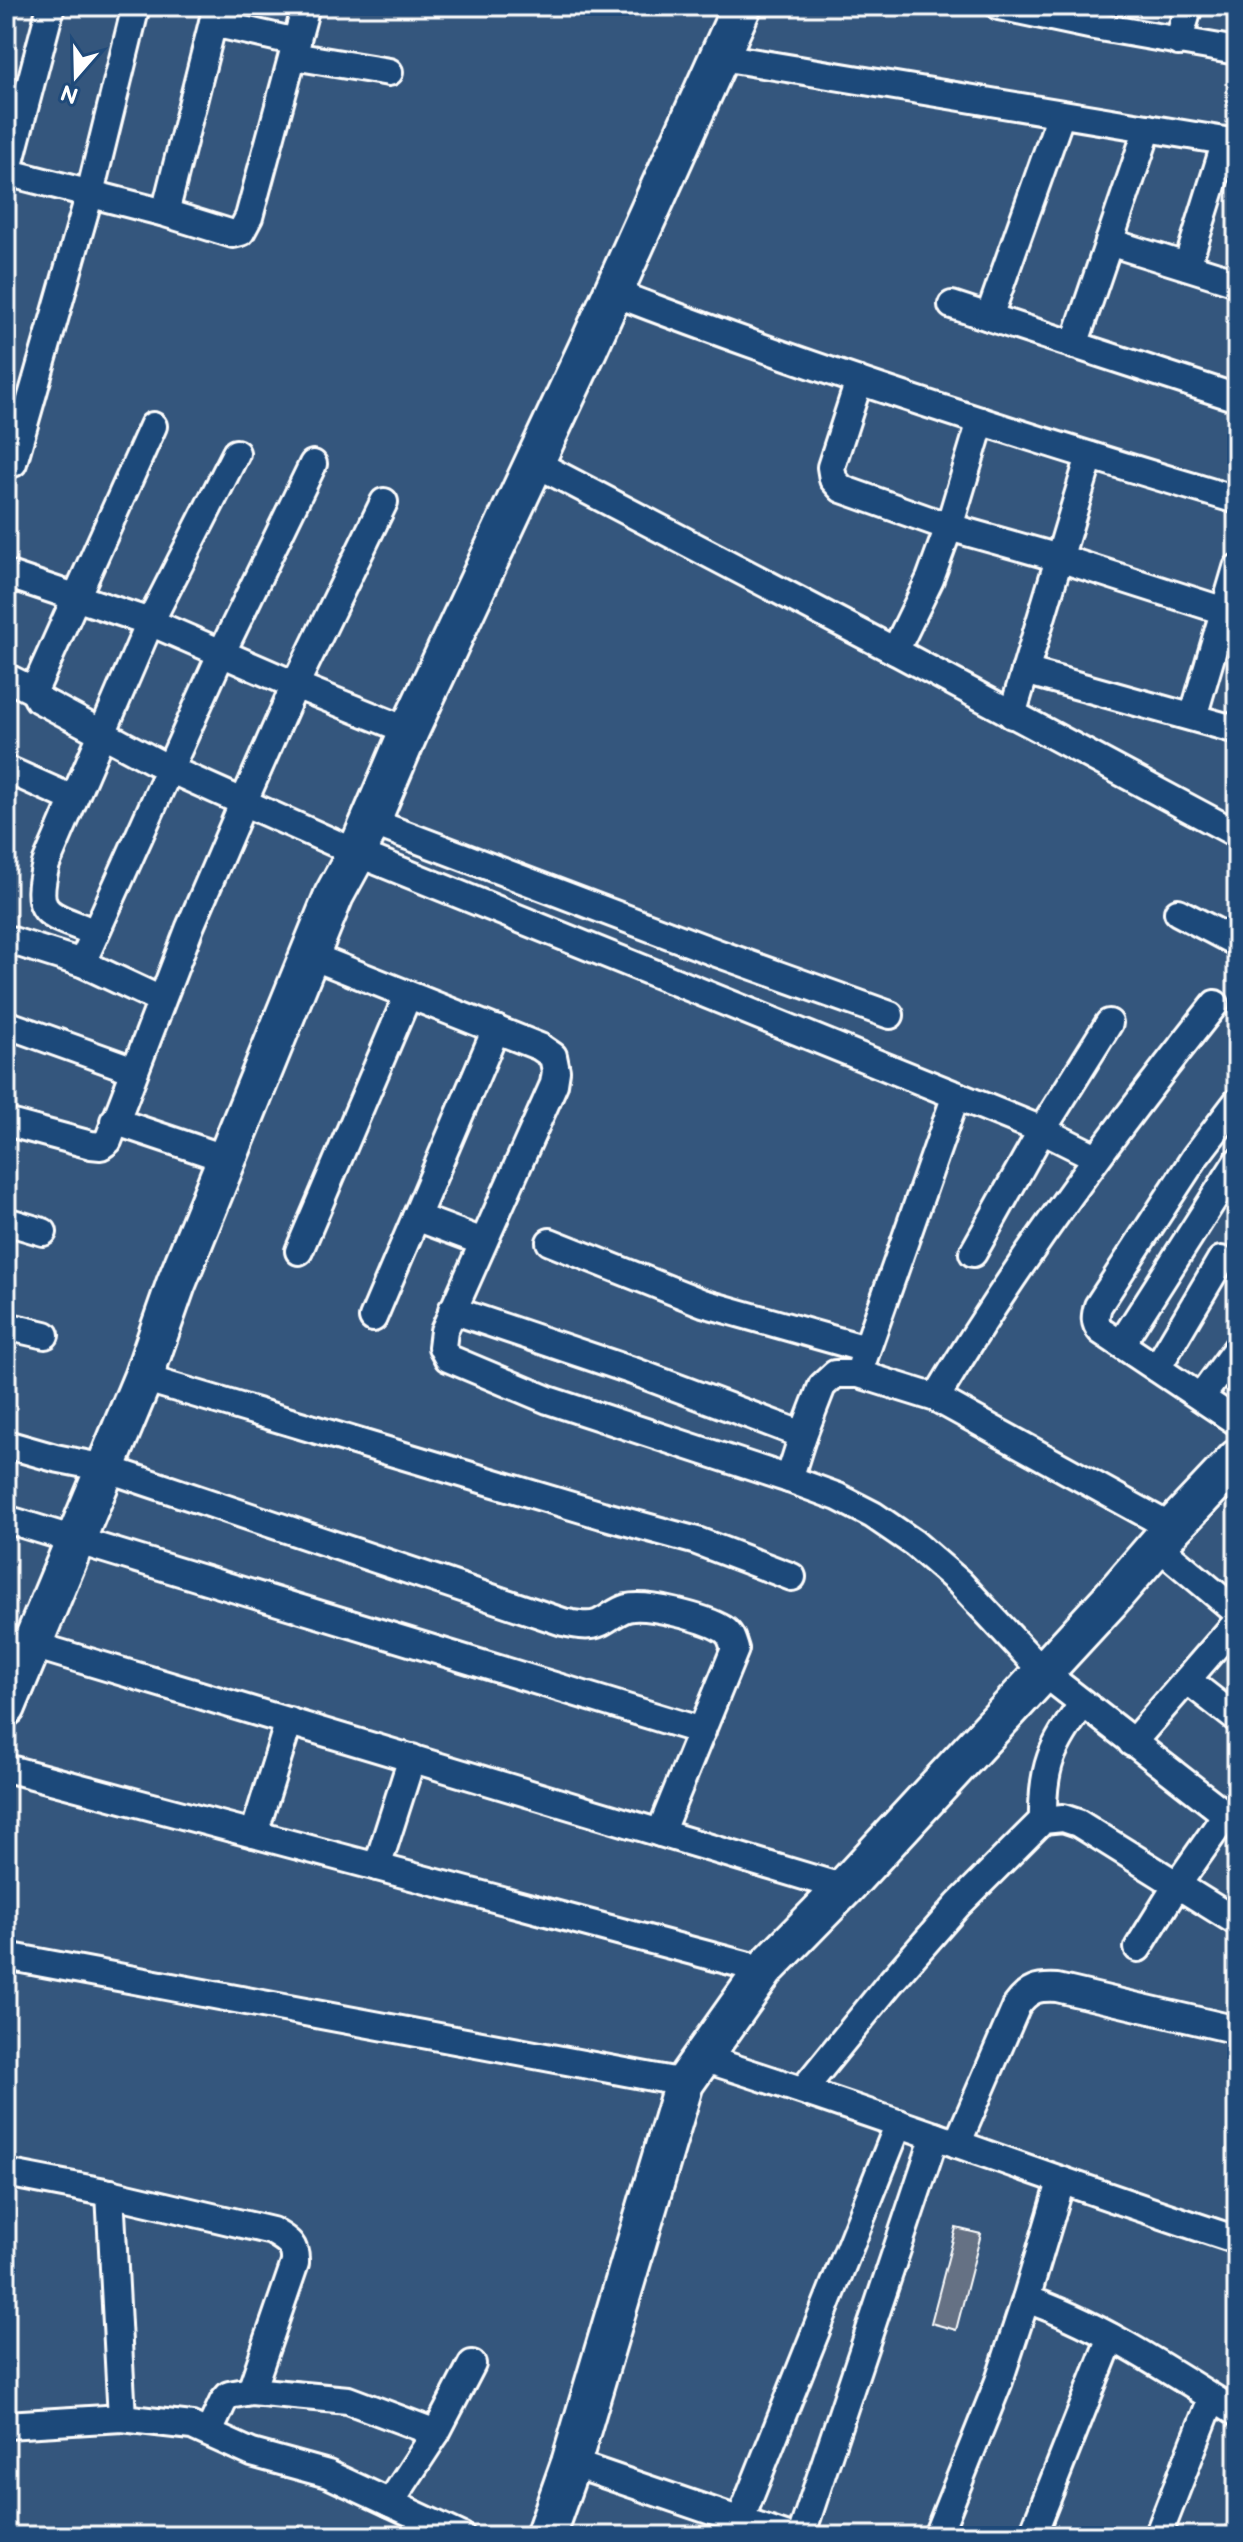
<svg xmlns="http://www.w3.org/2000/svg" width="1243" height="2542" font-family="'Balsamiq Sans',sans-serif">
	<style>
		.building { fill: #657184; stroke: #fff; stroke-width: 2 }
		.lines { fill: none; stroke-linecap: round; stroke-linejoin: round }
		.minor-casing { stroke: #fff; stroke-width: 32 }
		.secondary-casing { stroke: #fff; stroke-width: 44 }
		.minor { stroke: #1f4a7a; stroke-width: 26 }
		.secondary { stroke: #1f4a7a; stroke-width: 38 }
	</style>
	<rect width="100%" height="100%" fill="#34567d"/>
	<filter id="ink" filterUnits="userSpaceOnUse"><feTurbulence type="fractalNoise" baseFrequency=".0125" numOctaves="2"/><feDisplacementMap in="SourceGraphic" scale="16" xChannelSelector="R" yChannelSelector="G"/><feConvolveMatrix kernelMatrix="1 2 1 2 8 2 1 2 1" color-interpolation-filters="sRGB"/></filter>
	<g filter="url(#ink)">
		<path class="building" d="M956,2228L981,2234L956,2330L931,2323Z"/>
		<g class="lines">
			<defs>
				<g id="minor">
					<path d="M999,6L1094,26L1237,51"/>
					<path d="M213,23L297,42"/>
					<path d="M1178,42L1189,6"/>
					<path d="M293,56L389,72"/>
					<path d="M721,57L1237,143"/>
					<path d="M6,172L165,213L233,234L241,232L249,217L306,6"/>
					<path d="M6,177L51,6"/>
					<path d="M165,213L217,6"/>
					<path d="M1109,242L1237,282"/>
					<path d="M1187,266L1226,141"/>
					<path d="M612,292C816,371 1027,438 1237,500"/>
					<path d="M952,305L1237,398"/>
					<path d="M989,317L1061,114"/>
					<path d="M1074,345L1148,128"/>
					<path d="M859,381L831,467L833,479L842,489L949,527L1059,558L1237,615"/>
					<path d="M153,426L34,691L38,699L169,769L357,853L1042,1130L1096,1157"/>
					<path d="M13,463L90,193L136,6"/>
					<path d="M535,463L895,651L1237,834"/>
					<path d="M6,574L150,622L295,685L409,731"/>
					<path d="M895,651L930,579L949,527L981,421"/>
					<path d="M1025,671L1237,730"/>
					<path d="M6,677L34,691"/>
					<path d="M1012,715L1090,456"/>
					<path d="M1193,717L1237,568"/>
					<path d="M6,769L73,799"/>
					<path d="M369,821L717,953L890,1015"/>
					<path d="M1178,912L1237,943"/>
					<path d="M95,933C50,913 32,919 46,864L150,622L236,453"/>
					<path d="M6,939L82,963L161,1000"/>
					<path d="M309,955L540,1047L553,1056L556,1071L554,1084L444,1331L442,1347L448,1358L548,1400L789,1479L838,1497L873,1515L914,1543L959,1582L1043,1672L1237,1823"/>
					<path d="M82,963L222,652L313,464"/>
					<path d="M6,1024L134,1070"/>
					<path d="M1237,1102L1195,1157L1098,1306C1095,1316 1094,1323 1101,1331L1237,1422"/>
					<path d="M114,1121L227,1159"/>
					<path d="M6,1122L91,1145L101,1146L108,1141L190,927L244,801L295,685L384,502"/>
					<path d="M416,1217L483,1242"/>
					<path d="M6,1221L43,1232"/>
					<path d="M550,1242L703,1303L866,1349"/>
					<path d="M299,1251L408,995"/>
					<path d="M973,1253L1042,1130L1109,1023"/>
					<path d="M452,1310L633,1371L803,1435"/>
					<path d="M373,1318L496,1029"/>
					<path d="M6,1326L45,1335"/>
					<path d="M1121,1344L1237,1162"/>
					<path d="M862,1363L956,1095"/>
					<path d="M1157,1368L1221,1260"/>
					<path d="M143,1378L602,1515L697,1541L792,1577"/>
					<path d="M1201,1397L1237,1348"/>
					<path d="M936,1398C1019,1259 1115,1130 1215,1004"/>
					<path d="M6,1444L55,1458L105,1468L563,1622C574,1624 588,1628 599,1623C609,1619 616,1611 627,1608C647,1603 705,1618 723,1629C731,1634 732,1640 735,1649L660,1833"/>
					<path d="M789,1479L803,1435L822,1386L835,1374H859L936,1398L1172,1528"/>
					<path d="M6,1519L702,1731"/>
					<path d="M1157,1545L1237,1612"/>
					<path d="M33,1645L844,1888"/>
					<path d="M1187,1680L1237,1719"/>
					<path d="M1132,1743L1237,1622"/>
					<path d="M6,1768L764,1970"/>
					<path d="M1043,1820C1042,1768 1051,1746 1083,1704"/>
					<path d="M254,1834L289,1721"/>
					<path d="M377,1867L412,1758"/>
					<path d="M1138,1948L1177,1885L1226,1815"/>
					<path d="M6,1956L684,2083"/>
					<path d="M702,2058C882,2114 1058,2182 1237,2240"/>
					<path d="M803,2090L889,1984L958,1905L1043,1820L1063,1818L1078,1823L1237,1922"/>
					<path d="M957,2144L1017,2005C1029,1989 1037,1987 1057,1988L1237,2030"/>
					<path d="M6,2173L110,2193L272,2231C287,2240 296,2244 295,2263L251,2391"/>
					<path d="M110,2193L122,2418"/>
					<path d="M1026,2299C1102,2325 1169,2371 1237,2413"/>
					<path d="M6,2425L122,2418L192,2426L252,2453L328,2474L461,2536"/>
					<path d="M209,2432L223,2402L229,2395L251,2391L348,2400L436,2433"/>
					<path d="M571,2463L785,2536"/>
					<path d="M390,2503L436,2433L472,2364"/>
					<path d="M734,2536L899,2123"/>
					<path d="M801,2536L935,2136"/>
					<path d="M937,2536L999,2381L1026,2299L1061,2182"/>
					<path d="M1032,2536L1111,2337"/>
					<path d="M1158,2536L1212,2398"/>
				</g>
				<g id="secondary">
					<path d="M6,1707L143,1378L176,1284L334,895L357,853L409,731L588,348L742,6"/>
					<path d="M545,2536L571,2463L684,2083L764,1970L844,1888L1110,1600L1172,1528L1237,1459"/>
				</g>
			</defs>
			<use href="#minor" class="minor-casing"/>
			<use href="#secondary" class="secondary-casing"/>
			<use href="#minor" class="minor"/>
			<use href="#secondary" class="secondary"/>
		</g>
	</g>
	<rect width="1243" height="2542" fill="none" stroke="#1f4a7a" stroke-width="32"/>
	<rect x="16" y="16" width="1211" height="2510" fill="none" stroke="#fff" stroke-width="3" filter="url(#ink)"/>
	<g transform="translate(76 76) rotate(200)" stroke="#1f4a7a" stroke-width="6" paint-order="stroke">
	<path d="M0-6L14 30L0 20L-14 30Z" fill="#ffffff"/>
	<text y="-12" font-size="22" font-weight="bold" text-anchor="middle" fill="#ffffff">N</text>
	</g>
</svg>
